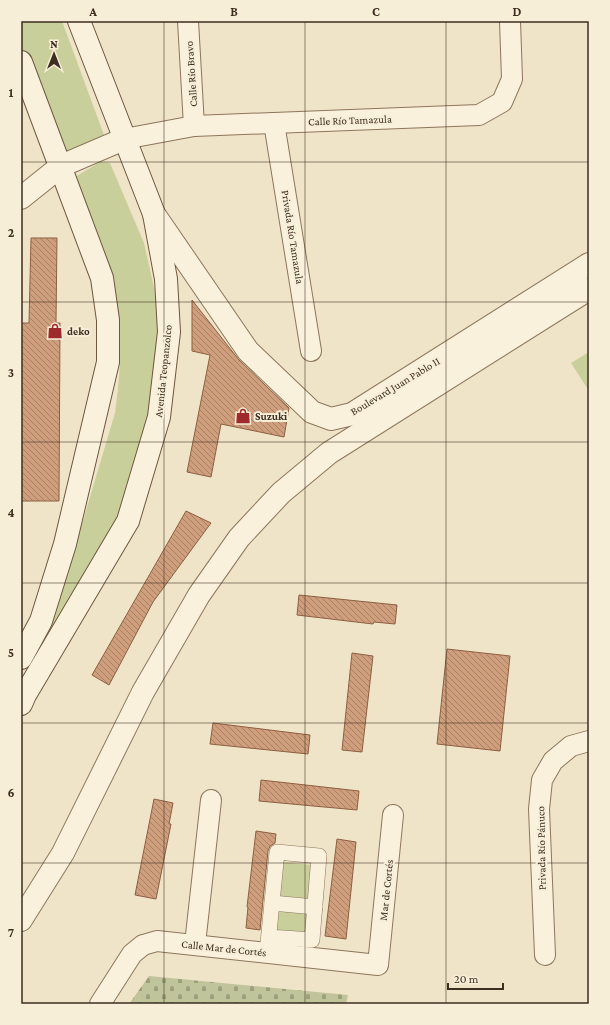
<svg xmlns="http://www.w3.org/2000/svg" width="610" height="1025" font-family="'Crimson Pro',serif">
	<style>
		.green { fill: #c9cf9b }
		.cemetery { fill: url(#cemetery-stones) }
		.building { fill: url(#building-back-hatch); stroke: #8d5f41 }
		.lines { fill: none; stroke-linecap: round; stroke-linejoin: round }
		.pedestrian-casing { stroke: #8d765c; stroke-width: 16 }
		.minor-casing { stroke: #8d765c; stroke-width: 22 }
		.tertiary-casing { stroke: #8d765c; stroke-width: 24 }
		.secondary-casing { stroke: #6f573f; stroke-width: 24 }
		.pedestrian { stroke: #faf1dc; stroke-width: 15 }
		.minor { stroke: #faf1dc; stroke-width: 20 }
		.tertiary { stroke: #faf1dc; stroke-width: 22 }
		.secondary { stroke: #faf1dc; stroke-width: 22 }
		.grid { fill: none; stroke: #3d2e20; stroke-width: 1; stroke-opacity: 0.55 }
		.labels { text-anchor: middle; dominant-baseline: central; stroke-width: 4; stroke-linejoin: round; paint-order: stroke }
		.street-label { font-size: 11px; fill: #3d2e20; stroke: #f7eed8 }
		.poi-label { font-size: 11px; font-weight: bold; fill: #3d2e20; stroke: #f7eed8; text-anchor: start }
		.neatline { fill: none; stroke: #3d2e20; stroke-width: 1.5 }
		.grid-label { font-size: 13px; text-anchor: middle; font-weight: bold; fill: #3d2e20 }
	</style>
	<defs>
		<pattern id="cemetery-stones" width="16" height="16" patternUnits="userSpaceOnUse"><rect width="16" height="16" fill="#bfc49a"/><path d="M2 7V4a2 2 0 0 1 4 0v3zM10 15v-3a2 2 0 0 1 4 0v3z" fill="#9ca07d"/></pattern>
		<pattern id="building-back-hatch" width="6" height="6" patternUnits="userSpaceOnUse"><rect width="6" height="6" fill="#cf9f7d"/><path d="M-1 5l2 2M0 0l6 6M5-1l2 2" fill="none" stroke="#a98266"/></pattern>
	</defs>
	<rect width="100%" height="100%" fill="#f0e4c8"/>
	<g class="green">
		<path d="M21,21H62L104,135L63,159L21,48Z"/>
		<path d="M100,162L110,163L144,243L157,301L158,343L151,400L143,442L120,522L45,648L115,413C118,390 122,359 119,337C111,282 91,230 75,177Z"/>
		<path d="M589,352V391L571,363Z"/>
		<path d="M280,862L313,865L310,901L277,898Z"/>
		<path d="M276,909L309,912L307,936L274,934Z"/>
	</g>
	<path class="cemetery" d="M149,976L348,995L346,1004H129Z"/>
	<g class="building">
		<path d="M31,238H57L56,323H60L59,501H21V323H29Z"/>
		<path d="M192,300L239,360L289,408L284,437L221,424L211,477L187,472L210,355L192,351Z"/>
		<path d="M186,511L211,523L153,602L109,685L92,675Z"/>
		<path d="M299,595L397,605L395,624L374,622L373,624L297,615Z"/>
		<path d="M447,649L510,656L500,751L437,744Z"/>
		<path d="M352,653L373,656L362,752L342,750Z"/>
		<path d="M213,723L310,735L308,754L210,744Z"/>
		<path d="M261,780L359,791L357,810L259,801Z"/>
		<path d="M154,799L173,803L169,824H171L156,899L135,895Z"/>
		<path d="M256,831L276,834L275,843L270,846L268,851L260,930L246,928L248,907H247Z"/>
		<path d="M337,839L356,842L346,939L325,936Z"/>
	</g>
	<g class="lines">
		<defs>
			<g id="pedestrian">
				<path d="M272,903L315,907"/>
				<path d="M267,953L277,852L319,856L312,940L269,937"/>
			</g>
			<g id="minor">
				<path d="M188,21L194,126"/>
				<path d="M274,123L311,351"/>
				<path d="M124,139L194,126L479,115L502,102L512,79L510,21"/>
				<path d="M195,944L211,800"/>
				<path d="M545,955L539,809L542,780L553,761L571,746L589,741"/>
				<path d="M100,1004L132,954L143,945L157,941L378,965L393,815"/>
			</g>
			<g id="tertiary">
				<path d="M21,198L61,166L124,139"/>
				<path d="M154,214L248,351L312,412L331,419L352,414L589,264"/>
				<path d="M21,920L63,853L143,692L199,595L239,538L281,493L329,453L589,289"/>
			</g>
			<g id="secondary">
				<path d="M21,62L102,278L108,320V362L65,544L41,621L21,658"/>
				<path d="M21,704L25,695L128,521L159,417L169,332L166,279L154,214L79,21"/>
			</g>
		</defs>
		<use href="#pedestrian" class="pedestrian-casing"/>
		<use href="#minor" class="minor-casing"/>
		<use href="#tertiary" class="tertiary-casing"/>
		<use href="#secondary" class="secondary-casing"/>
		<use href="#pedestrian" class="pedestrian"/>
		<use href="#minor" class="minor"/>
		<use href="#tertiary" class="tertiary"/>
		<use href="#secondary" class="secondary"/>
	</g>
	<path class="grid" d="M164,21V1004M305,21V1004M446,21V1004M21,162H589M21,302H589M21,442H589M21,583H589M21,723H589M21,863H589"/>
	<defs>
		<symbol id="shop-bare" viewBox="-9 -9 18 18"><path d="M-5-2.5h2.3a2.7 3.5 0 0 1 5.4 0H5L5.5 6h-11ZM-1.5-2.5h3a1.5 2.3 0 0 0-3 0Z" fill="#9e2a2b" stroke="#f7eed8" stroke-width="2.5" paint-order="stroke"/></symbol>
	</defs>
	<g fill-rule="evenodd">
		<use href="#shop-bare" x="44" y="320" width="22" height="22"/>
		<use href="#shop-bare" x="232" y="405" width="22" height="22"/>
	</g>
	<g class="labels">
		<g class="street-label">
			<text transform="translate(191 74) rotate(-94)">Calle Río Bravo</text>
			<text transform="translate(350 120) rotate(-2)">Calle Río Tamazula</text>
			<text transform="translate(293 237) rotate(81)">Privada Río Tamazula</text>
			<text transform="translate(163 371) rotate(-84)">Avenida Teopanzolco</text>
			<text transform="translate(395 386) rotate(-31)">Boulevard Juan Pablo II</text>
			<text transform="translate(541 848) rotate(-91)">Privada Río Pánuco</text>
			<text transform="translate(386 890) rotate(-84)">Mar de Cortés</text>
			<text transform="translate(224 948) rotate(6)">Calle Mar de Cortés</text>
		</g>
		<g class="poi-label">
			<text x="67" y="331">deko</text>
			<text x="255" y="416">Suzuki</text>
		</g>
	</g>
	<rect width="610" height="1025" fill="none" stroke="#f7eed8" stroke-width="44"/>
	<g transform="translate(54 54)" stroke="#f7eed8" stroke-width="3" paint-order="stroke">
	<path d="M0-3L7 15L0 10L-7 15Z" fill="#3d2e20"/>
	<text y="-6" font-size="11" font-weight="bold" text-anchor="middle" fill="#3d2e20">N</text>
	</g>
	<path d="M448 983v6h55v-6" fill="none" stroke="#3d2e20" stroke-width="2"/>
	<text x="454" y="983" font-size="12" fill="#3d2e20" stroke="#f7eed8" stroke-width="3" paint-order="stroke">20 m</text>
	<rect x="22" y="22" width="566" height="981" class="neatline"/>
	<g class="grid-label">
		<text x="93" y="16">A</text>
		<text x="234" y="16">B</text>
		<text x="376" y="16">C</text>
		<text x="517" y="16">D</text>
		<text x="11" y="97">1</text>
		<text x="11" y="237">2</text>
		<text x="11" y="377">3</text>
		<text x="11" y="517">4</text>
		<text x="11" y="657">5</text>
		<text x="11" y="797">6</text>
		<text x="11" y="937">7</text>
	</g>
</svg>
